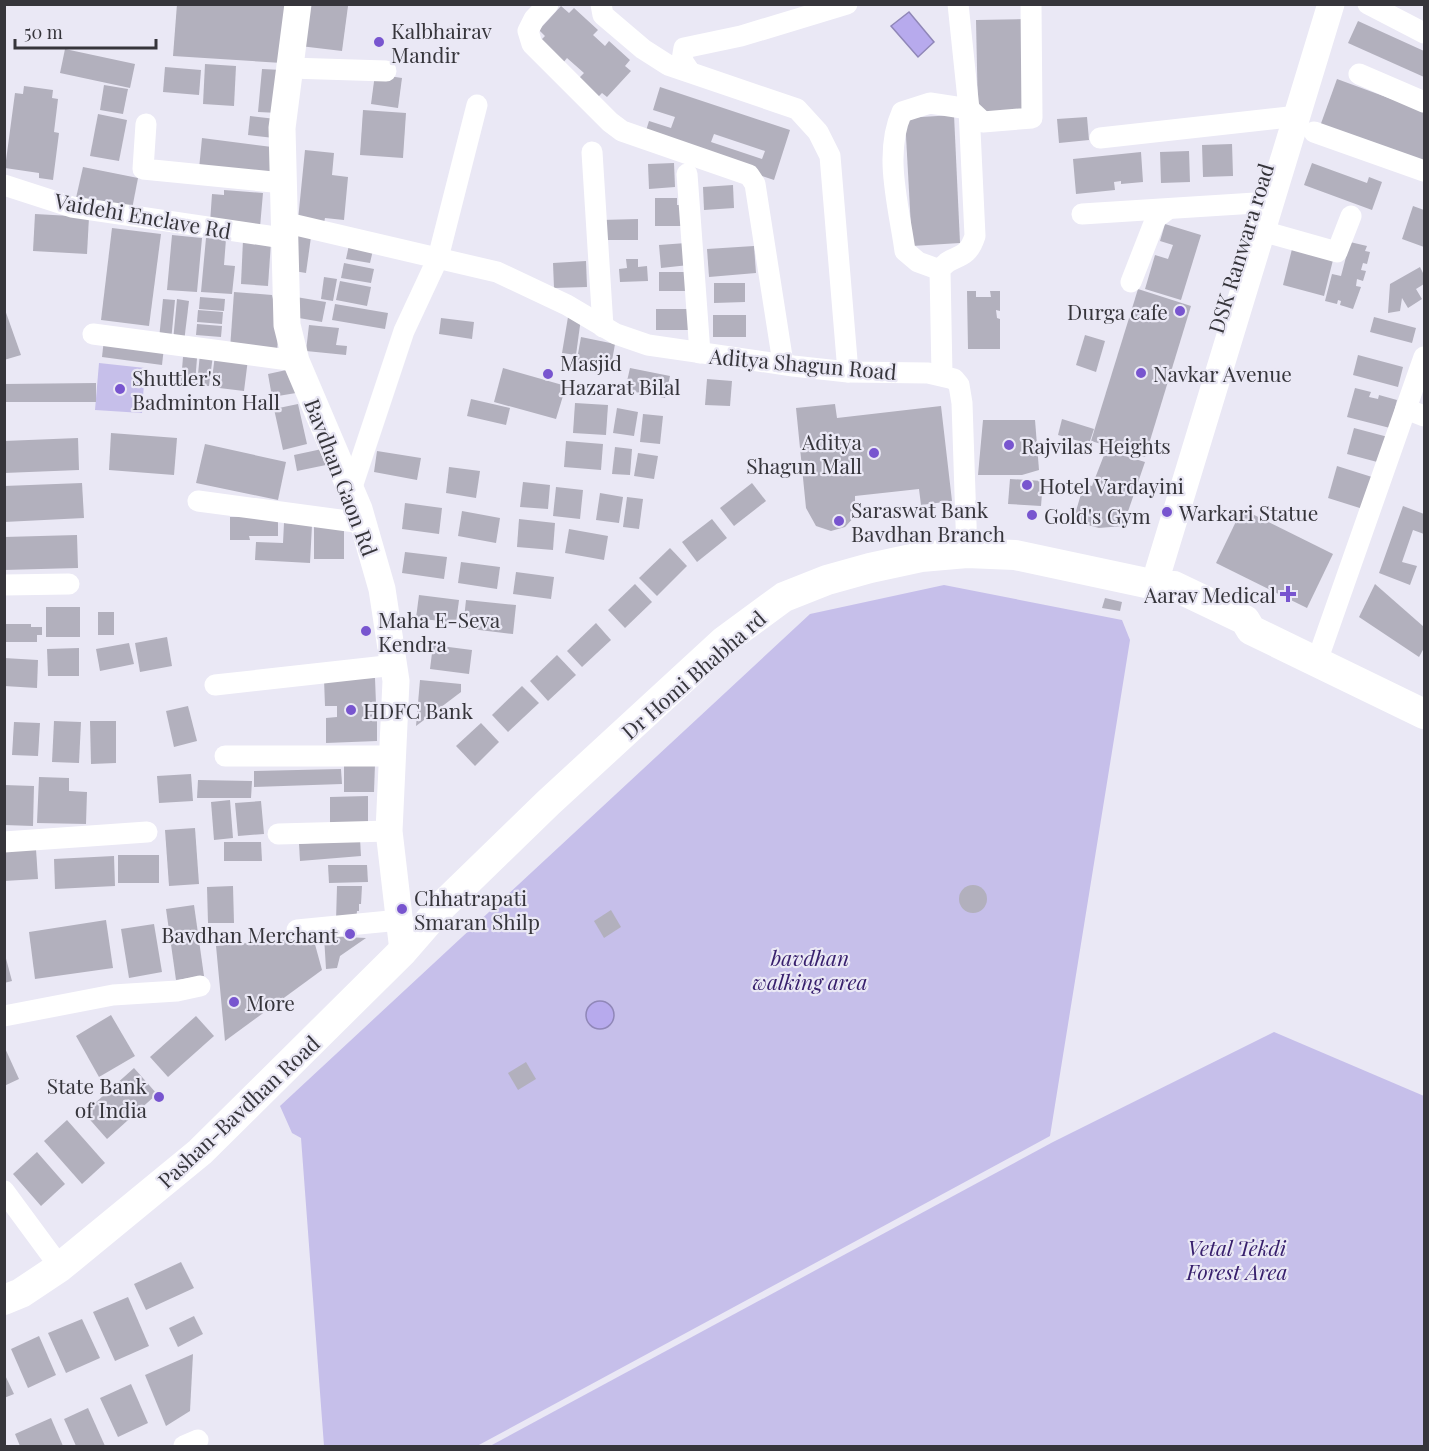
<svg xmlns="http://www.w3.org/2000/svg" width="1429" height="1451" font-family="'Playfair Display',serif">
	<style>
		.green { fill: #c6bfea }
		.water { fill: #b7aaed; stroke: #9087b8; stroke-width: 1.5 }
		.building { fill: #b2b0bd; fill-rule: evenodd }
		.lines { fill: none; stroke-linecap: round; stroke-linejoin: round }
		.minor { stroke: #fff; stroke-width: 21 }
		.tertiary { stroke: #fff; stroke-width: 27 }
		.secondary { stroke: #fff; stroke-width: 30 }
		.poi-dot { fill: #7855cf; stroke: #eae8f5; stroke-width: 2 }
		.labels { text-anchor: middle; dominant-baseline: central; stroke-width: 4.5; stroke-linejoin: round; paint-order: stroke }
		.poi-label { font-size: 21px; fill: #36353b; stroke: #eae8f5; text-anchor: start }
		.street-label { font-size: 21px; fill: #36353b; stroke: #eae8f5 }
		.park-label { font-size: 21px; font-style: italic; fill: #38206d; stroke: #eae8f5 }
	</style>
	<rect width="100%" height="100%" fill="#eae8f5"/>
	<g class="green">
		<path d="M99,363L145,368L142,413L95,410Z"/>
		<path d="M944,585L1122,620L1130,640L1050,1136L477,1446H324L301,1138L292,1133L280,1106L810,614Z"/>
		<path d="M1274,1032L1424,1096V1446H490L1053,1142Z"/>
	</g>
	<g class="water">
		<path d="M909,12L934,42L918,57L891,26Z"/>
		<circle cx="600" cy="1015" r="14"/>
	</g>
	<g class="building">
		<path d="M177,4H285L282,63L173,56Z"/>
		<path d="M305,4L348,6L342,51L300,46Z"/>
		<path d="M561,6L569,13L574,8L598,30L593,35L605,46L609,41L630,60L625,66L631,71L607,97L602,93L597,98L578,79L584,73L567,58L563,63L539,42L545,36L539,30Z"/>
		<path d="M1025,19L1027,113L978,115L976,20Z"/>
		<path d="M1358,21L1424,51V77L1348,43Z"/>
		<path d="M65,49L135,64L130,88L60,73Z"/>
		<path d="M205,64L236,66L234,106L203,104Z"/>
		<path d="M165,67L201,70L199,95L163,92Z"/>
		<path d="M262,69L282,70L279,113L258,112Z"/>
		<path d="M375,74L402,78L398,108L371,104Z"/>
		<path d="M1337,79L1424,111V167L1319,129Z"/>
		<path d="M104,85L128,89L123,114L100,110Z"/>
		<path d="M24,86L53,90L52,98L58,99L54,132L59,133L53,180L39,178V173L5,168L15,93L23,94Z"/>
		<path d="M660,87L790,130L774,180L644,137L649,121L671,128L675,117L653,110ZM714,134L765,151L762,159L711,142Z"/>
		<path d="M363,110L406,113L403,158L360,155Z"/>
		<path d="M98,114L127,120L119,161L90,156Z"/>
		<path d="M954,115L960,243L912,246L905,118Z"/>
		<path d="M250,116L276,119L274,138L248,135Z"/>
		<path d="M1087,117L1089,140L1059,143L1057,119Z"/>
		<path d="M202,138L272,147L270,173L199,169Z"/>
		<path d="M1232,144L1233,176L1203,177L1202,145Z"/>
		<path d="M305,150L334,153L332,175L348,177L344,220L325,218L324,223L298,220Z"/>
		<path d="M1189,151L1190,182L1161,183L1160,152Z"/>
		<path d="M1141,152L1143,182L1121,184V181L1114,182L1115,190L1076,194L1073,159Z"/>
		<path d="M674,163L675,187L649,189L648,164Z"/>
		<path d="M1312,163L1367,183L1369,177L1382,182L1372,210L1304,185Z"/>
		<path d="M83,167L138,178L132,209L76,198Z"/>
		<path d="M733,185L734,208L704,210L703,187Z"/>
		<path d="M224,190L263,193L260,227L210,223L212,194L224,195Z"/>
		<path d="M655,198H677V205H681V226H655Z"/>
		<path d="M1413,206L1424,210V247L1402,239Z"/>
		<path d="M35,214L89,217L87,254L33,251Z"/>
		<path d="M638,219V240H601V220Z"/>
		<path d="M1165,224L1201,235L1181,300L1145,289L1155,255L1168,259L1173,245L1160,241Z"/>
		<path d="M112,228L161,234L149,326L101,320Z"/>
		<path d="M172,235L202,238L197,292L167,290Z"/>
		<path d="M294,235L311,237L306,273L288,270Z"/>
		<path d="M206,238L226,239L224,265L235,266L232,294L201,292Z"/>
		<path d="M243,240L271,242L268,286L241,284Z"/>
		<path d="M1350,242L1367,246L1365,251L1370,252L1367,264L1363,263L1361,270L1366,271L1363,281L1357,279L1356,286L1361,287L1353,309L1340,305L1341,301L1338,300L1337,304L1325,301L1332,274L1341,276Z"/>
		<path d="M686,243L689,265L661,268L659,245Z"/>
		<path d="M349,245L373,250L370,263L346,259Z"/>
		<path d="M754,246L756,273L709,277L707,249Z"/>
		<path d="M1292,249L1333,260L1324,296L1283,285Z"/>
		<path d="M626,259H638V267L647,266L648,281L620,282L619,269L627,268Z"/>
		<path d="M586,261L587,287L554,288L553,263Z"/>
		<path d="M344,263L374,269L371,283L341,278Z"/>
		<path d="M1420,267L1424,275V284L1416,289L1422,299L1408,308L1402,298L1400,311L1388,313L1390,284Z"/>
		<rect x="659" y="272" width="29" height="19"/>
		<path d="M324,277L337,279L333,301L321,299Z"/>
		<path d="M340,281L371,287L367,306L336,300Z"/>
		<path d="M714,283H745V302L714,303Z"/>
		<path d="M1138,289L1191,306L1145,457L1091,441Z"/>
		<path d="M967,291H976V297H991L990,291H1000V311L996,310L997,318L1000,319V349H968Z"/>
		<path d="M234,292L272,295L279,323L277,352L230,349Z"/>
		<path d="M200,297L225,299L224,311L199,309Z"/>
		<path d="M296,297L326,302L322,322L293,317Z"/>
		<path d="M163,299L175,300L171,341L159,339Z"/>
		<path d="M177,299L189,301L184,342L173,341Z"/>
		<path d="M335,304L388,313L385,329L332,320Z"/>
		<path d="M4,307L21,355L4,360Z"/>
		<rect x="656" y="309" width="37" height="21"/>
		<path d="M198,310L223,312L222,324L197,322Z"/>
		<rect x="713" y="315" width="33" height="22"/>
		<path d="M568,317L581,318L576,355L562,353Z"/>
		<path d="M1374,317L1416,328L1412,343L1370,332Z"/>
		<path d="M441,318L474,322L472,339L439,334Z"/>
		<path d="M197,324L222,326L221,337L196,335Z"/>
		<path d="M309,325L339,328L336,345L347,346L346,355L306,351Z"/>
		<path d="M1085,335L1105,341L1096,372L1076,365Z"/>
		<path d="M581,337L615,344L610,372L576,365Z"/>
		<path d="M104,339L164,347L162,365L102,357Z"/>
		<path d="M200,353L213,355L209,386L197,385Z"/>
		<path d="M215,355L248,359L244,391L211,387Z"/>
		<path d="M1358,355L1403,367L1398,387L1353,375Z"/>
		<path d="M183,357L197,358L195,384L181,382Z"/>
		<path d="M503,368L566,386L556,419L494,402Z"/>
		<path d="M630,368L670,376L665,398L625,390Z"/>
		<path d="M291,369L296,393L272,397L268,374Z"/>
		<path d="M707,379L732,381L730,406L705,405Z"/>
		<path d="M96,383V402H4V384Z"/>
		<path d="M1355,388L1371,392L1369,397L1378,399L1379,395L1397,400L1390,428L1347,417Z"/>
		<path d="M471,399L510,408L506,425L467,416Z"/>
		<path d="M575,403L608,405L606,435L573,433Z"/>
		<path d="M298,404L307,444L283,450L274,409Z"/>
		<path d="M835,404L837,418L941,406L952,501L921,505L919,489L855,496V516L845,527L831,531L816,526L806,508L796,408Z"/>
		<path d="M617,408L638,412L634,436L613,433Z"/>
		<path d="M643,414L663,416L660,444L640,442Z"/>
		<path d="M1062,419L1094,429L1089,444L1058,435Z"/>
		<path d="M983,420H1035L1039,470L1022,475H978Z"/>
		<path d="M1354,428L1388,437L1381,463L1347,454Z"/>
		<path d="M111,433L177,438L174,475L109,470Z"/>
		<path d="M78,438L79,470L4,473V441Z"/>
		<path d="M566,441L603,444L601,470L564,467Z"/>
		<path d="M205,444L286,462L278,500L196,483Z"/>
		<path d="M615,447L632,449L630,475L612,474Z"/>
		<path d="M322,449L326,465L297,471L294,455Z"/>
		<path d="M1106,450L1145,462L1123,526L1099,528L1073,521L1084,484L1092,486Z"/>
		<path d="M377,451L421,458L417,480L374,472Z"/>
		<path d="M638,453L658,456L654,479L634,476Z"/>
		<path d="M1337,466L1372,477L1363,509L1328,498Z"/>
		<path d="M449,467L480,471L476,498L446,493Z"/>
		<path d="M1010,479L1043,481L1041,506L1008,504Z"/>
		<path d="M523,482L550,485L548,509L520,507Z"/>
		<path d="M82,483L84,518L4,522V486Z"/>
		<path d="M752,483L766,501L734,526L720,508Z"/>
		<path d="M556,487L583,490L580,519L553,516Z"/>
		<path d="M600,493L623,497L619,523L596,520Z"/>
		<path d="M627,497L643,499L639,529L623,527Z"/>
		<path d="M405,503L442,508L439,534L402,529Z"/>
		<path d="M1403,506L1424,514V534L1413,530L1402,562L1417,566L1410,585L1379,573Z"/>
		<path d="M1242,509L1333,554L1307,608L1216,563Z"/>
		<path d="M462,511L500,518L496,543L458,536Z"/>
		<path d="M230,517H278V536H249L250,540H230Z"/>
		<path d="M519,519L555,523L553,550L517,547Z"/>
		<path d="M712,519L727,538L697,562L682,542Z"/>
		<path d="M284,523L312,525L310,563L255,560L256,542L283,543Z"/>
		<rect x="314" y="527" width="30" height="32"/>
		<path d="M569,529L608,536L604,560L565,553Z"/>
		<path d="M77,535L78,568L4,570V537Z"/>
		<path d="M670,548L687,566L657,596L639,578Z"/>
		<path d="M405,552L447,557L444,579L402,573Z"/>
		<path d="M461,562L500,567L497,589L458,583Z"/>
		<path d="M516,572L554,577L551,599L513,594Z"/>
		<path d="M635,584L652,602L625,628L608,610Z"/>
		<path d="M1375,584L1424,627V648L1419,657L1359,617Z"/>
		<path d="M419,595L459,600L456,623L416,618Z"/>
		<path d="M1105,598L1122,602L1120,611L1102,608Z"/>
		<path d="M466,600L516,605L513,634L463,628Z"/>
		<rect x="46" y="607" width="34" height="30"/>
		<rect x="98" y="612" width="16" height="23"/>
		<path d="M596,623L611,640L582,667L567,651Z"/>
		<path d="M5,624H31V627H42V635H37V642H5Z"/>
		<path d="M167,637L172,666L140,672L135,643Z"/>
		<path d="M129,643L134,664L100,671L96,649Z"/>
		<path d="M433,645L472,650L469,674L430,669Z"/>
		<path d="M79,648V676H48L47,649Z"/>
		<path d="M557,655L576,675L548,701L530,681Z"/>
		<path d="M4,658L38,660L37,688L4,686Z"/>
		<path d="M375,678L376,704H365V715L377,714V741L326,743V718L337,717V706H325L324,679Z"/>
		<path d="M420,680L461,684V692L416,726Z"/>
		<path d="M522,686L539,703L508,732L492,715Z"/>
		<path d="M188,706L197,741L174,747L166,711Z"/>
		<path d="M54,721L81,722L79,763L52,762Z"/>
		<path d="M90,721H116V763L91,764Z"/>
		<path d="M14,722L40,723L38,756L12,755Z"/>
		<path d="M481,723L499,742L475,766L456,746Z"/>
		<path d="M344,763L375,764L374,792H344Z"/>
		<path d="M341,769L342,784L254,787V771Z"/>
		<path d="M191,774L193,801L159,803L157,776Z"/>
		<path d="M39,777L69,778V791L87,792L86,824L37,823Z"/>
		<path d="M198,780L252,781L251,798H197Z"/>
		<path d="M4,785L34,786L33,826L4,825Z"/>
		<path d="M368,796V829L330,830V797Z"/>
		<path d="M230,800L233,838L214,840L211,802Z"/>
		<path d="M261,801L264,834L238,836L235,803Z"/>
		<path d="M195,828L199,884L169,886L165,830Z"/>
		<path d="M360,839L361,856L300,861L299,844Z"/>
		<path d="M224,842H261L262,861H224Z"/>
		<path d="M36,849L38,879L4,881V851Z"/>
		<rect x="118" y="855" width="41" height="28"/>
		<path d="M114,856L115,886L55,889L54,859Z"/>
		<path d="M328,865H367L368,882L329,883Z"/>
		<circle cx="973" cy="899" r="14"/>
		<path d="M233,886L234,923H208L207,887Z"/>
		<path d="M337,886H362L361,904H359V911H357L356,921H336Z"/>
		<path d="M194,905L204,976L176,980L166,909Z"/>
		<path d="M611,910L621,927L604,938L594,921Z"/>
		<path d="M106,920L113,968L35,979L29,932Z"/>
		<path d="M154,924L162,972L129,978L121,929Z"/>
		<path d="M324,936L366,938L340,956L337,968L326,969Z"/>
		<path d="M313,937L322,970L225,1041L216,946Z"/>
		<path d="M4,951L12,981L4,983Z"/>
		<path d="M111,1015L135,1056L99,1077L76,1036Z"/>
		<path d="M196,1016L214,1036L168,1077L150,1057Z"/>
		<path d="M4,1046L19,1079L4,1086Z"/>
		<path d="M526,1062L536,1079L518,1090L508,1073Z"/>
		<path d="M134,1068L157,1094L107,1139L84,1113Z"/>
		<path d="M67,1120L105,1163L82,1184L44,1141Z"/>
		<path d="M37,1152L65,1184L41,1206L13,1174Z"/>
		<path d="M181,1262L194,1288L146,1310L134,1284Z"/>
		<path d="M128,1297L149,1346L115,1361L93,1312Z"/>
		<path d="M194,1316L203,1334L178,1347L169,1328Z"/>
		<path d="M82,1319L100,1358L66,1373L48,1333Z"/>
		<path d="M39,1336L56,1375L28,1388L11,1349Z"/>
		<path d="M193,1354L190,1411L166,1426L145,1375Z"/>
		<path d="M4,1373L14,1394L4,1398Z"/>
		<path d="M131,1384L148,1423L118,1437L100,1398Z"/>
		<path d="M88,1408L105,1446H76L64,1419Z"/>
		<path d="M51,1418L63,1446H20L15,1434Z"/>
	</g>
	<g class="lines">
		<g class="minor">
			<path d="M548,4L534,19L528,31L532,44L610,122L622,131L749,175L755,184L783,363"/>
			<path d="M601,4L603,15L643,49L668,65L797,109L818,132L830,156L848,372"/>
			<path d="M1368,4L1424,33"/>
			<path d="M290,68L386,71"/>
			<path d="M690,72L682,60L684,48L741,36L847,4"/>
			<path d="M1359,74L1424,102"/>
			<path d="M146,124L143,169L283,183"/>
			<path d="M1314,132L1424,171"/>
			<path d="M1100,138L1298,116"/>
			<path d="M592,152L603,327"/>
			<path d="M687,174L700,353"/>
			<path d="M4,185L72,207L283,238"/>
			<path d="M1082,214L1271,202"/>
			<path d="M283,222L497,272L567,305L616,334L648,345L793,366L848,372L928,373L954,379L959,385L962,403L967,553"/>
			<path d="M1262,231L1337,252L1351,216"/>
			<path d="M940,270L918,262L905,251C899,207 883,154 902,112L930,103L969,109L983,122L1032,118L1031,4"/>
			<path d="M1131,282L1156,218L1168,209"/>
			<path d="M93,334L296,361"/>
			<path d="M942,375L940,270C952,252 966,264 975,236L969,109L958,4"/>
			<path d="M1406,409L1424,416"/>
			<path d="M351,490L404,331L438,258L477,105"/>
			<path d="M198,501L363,523"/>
			<path d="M4,585L69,584"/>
			<path d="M1317,661L1424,357"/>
			<path d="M215,685L395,665"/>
			<path d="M225,756H392"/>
			<path d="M278,834L389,831"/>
			<path d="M4,842L147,832"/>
			<path d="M297,930L400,920"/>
			<path d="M4,1016L113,995L177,991L200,986"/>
			<path d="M4,1191L60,1267"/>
			<path d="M184,1446L198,1440"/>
		</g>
		<g class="tertiary">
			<path d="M298,4L282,128L287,325L296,361L359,509L382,589L396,681L389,831L403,951"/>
			<path d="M1154,585L1331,4"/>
		</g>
		<path class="secondary" d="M4,1300L21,1293L60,1267L200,1152L403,951L443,905L548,803L724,641L784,597L827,580L870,568L921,557L967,553L1015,555L1165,587L1174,586L1245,620L1251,630L1424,714"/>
	</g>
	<g class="poi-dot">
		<circle cx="379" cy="42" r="6"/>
		<circle cx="1180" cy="311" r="6"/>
		<circle cx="1141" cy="373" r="6"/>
		<circle cx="548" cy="374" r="6"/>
		<circle cx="120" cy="389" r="6"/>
		<circle cx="1009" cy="445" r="6"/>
		<circle cx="874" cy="453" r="6"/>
		<circle cx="1027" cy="485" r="6"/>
		<circle cx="1167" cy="512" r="6"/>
		<circle cx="1032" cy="515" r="6"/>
		<circle cx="839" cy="521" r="6"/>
		<path d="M1285 585h6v6h6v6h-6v6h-6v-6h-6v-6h6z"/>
		<circle cx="366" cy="631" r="6"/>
		<circle cx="351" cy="710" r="6"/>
		<circle cx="402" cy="909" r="6"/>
		<circle cx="350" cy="934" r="6"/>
		<circle cx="234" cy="1002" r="6"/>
		<circle cx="159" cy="1097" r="6"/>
	</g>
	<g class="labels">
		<g class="poi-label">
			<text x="391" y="30">Kalbhairav<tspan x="391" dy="24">Mandir</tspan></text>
			<text x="1168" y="311" text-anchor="end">Durga cafe</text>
			<text x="560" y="362">Masjid<tspan x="560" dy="24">Hazarat Bilal</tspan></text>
			<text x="1153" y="373">Navkar Avenue</text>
			<text x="132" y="377">Shuttler's<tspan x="132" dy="24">Badminton Hall</tspan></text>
			<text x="862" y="441" text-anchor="end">Aditya<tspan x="862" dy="24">Shagun Mall</tspan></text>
			<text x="1021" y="445">Rajvilas Heights</text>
			<text x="1039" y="485">Hotel Vardayini</text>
			<text x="851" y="509">Saraswat Bank<tspan x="851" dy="24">Bavdhan Branch</tspan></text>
			<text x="1179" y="512">Warkari Statue</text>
			<text x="1044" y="515">Gold's Gym</text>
			<text x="1276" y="594" text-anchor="end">Aarav Medical</text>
			<text x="378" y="619">Maha E-Seva<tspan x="378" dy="24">Kendra</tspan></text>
			<text x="363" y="710">HDFC Bank</text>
			<text x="414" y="897">Chhatrapati<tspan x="414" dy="24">Smaran Shilp</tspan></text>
			<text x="338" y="934" text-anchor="end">Bavdhan Merchant</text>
			<text x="246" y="1002">More</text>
			<text x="147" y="1085" text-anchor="end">State Bank<tspan x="147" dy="24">of India</tspan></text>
		</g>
		<g class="street-label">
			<text transform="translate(143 215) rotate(10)">Vaidehi Enclave Rd</text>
			<text transform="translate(1240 248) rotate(-73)">DSK Ranwara road</text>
			<text transform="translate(803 363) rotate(5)">Aditya Shagun Road</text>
			<text transform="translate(342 477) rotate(69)">Bavdhan Gaon Rd</text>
			<text transform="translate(693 674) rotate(-41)">Dr Homi Bhabha rd</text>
			<text transform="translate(238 1111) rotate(-43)">Pashan-Bavdhan Road</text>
		</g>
		<g class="park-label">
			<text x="810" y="957">bavdhan<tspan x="810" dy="24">walking area</tspan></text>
			<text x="1237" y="1247">Vetal Tekdi<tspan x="1237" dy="24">Forest Area</tspan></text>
		</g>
	</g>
	<rect width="1429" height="1451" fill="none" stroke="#36353b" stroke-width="12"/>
	<path d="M15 39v9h141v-9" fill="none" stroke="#36353b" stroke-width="3"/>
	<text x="24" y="39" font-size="18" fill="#36353b" stroke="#eae8f5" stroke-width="4.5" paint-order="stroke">50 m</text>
</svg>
